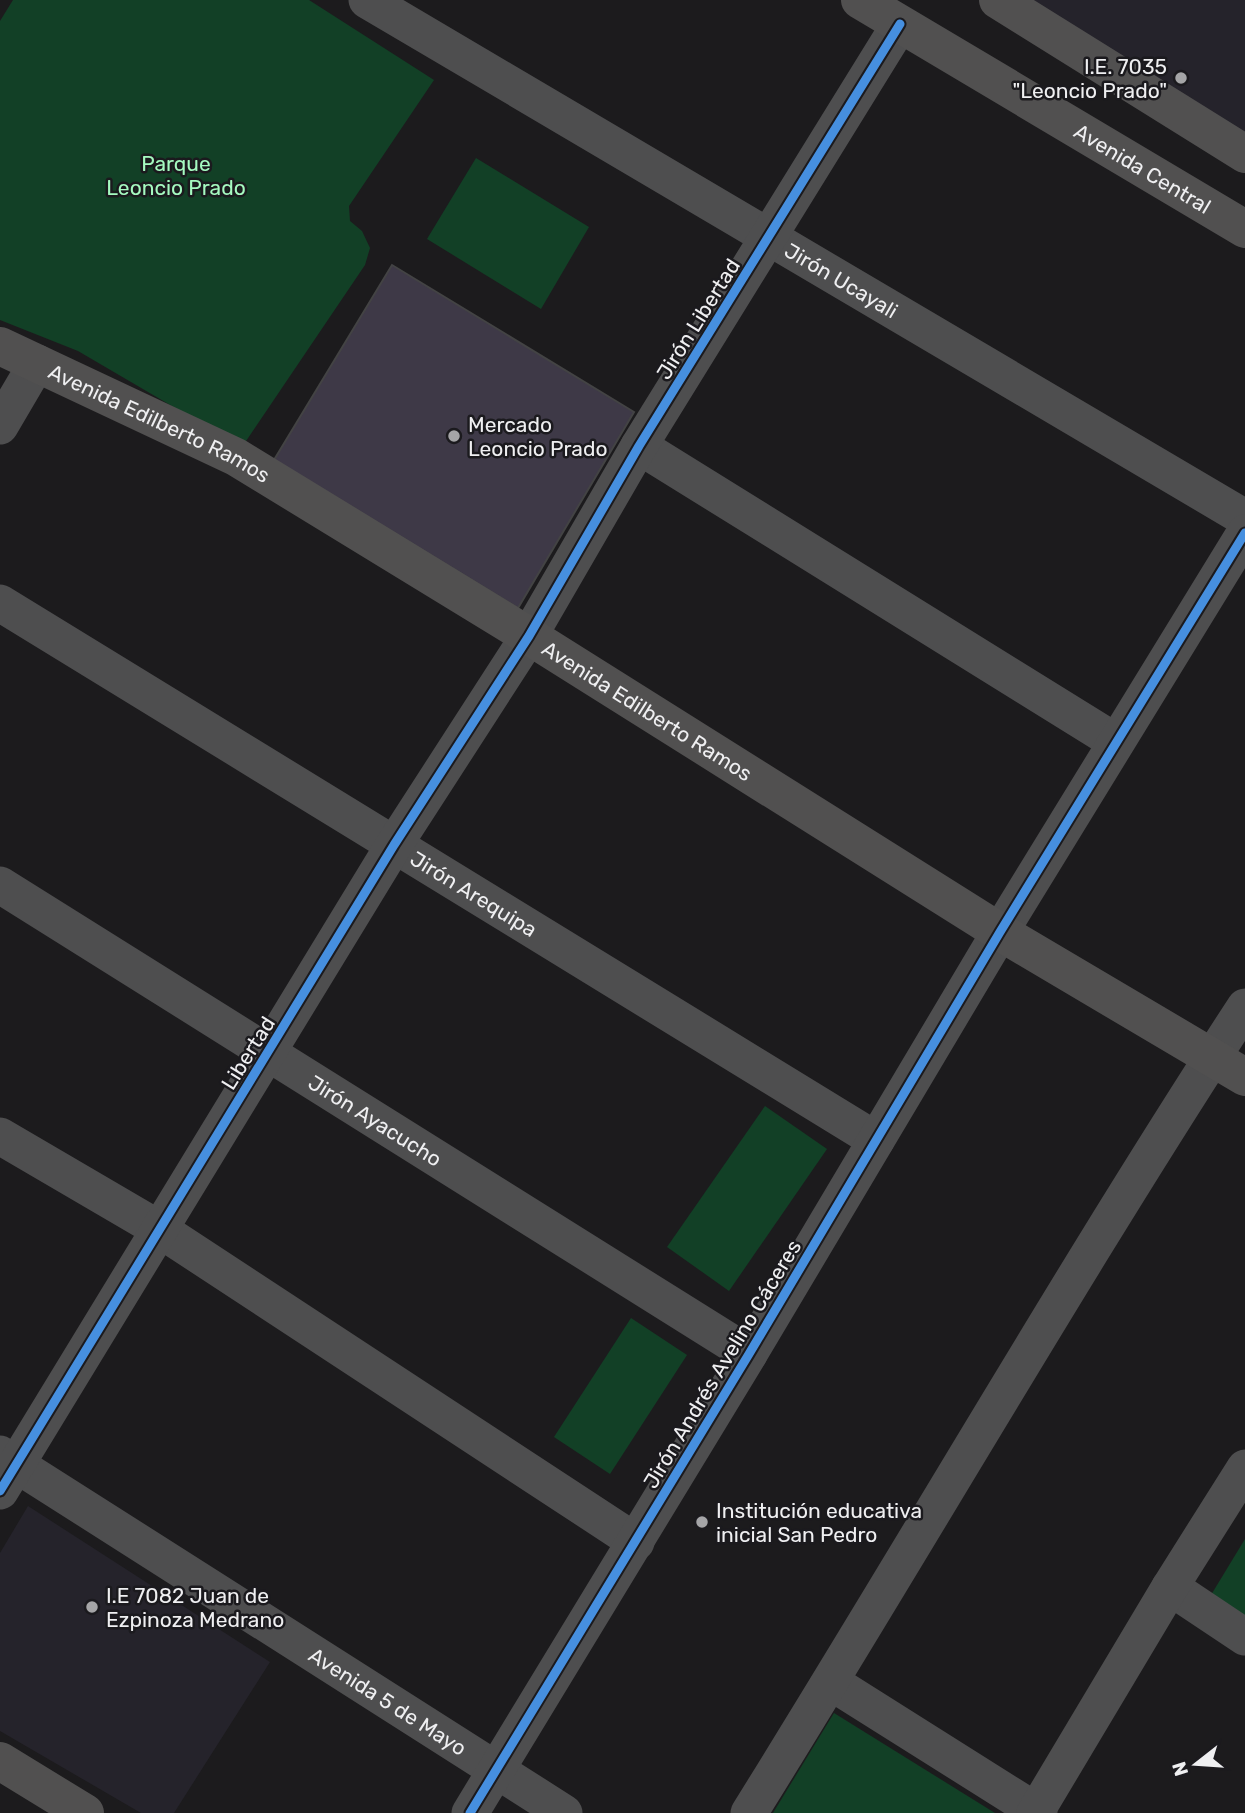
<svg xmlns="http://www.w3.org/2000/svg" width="1245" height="1813" font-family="Rubik,sans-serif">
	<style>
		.built { fill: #25232b }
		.green { fill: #124026 }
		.building { fill: #3e3947; stroke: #434344; stroke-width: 2 }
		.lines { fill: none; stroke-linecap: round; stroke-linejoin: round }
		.street { stroke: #4e4e4f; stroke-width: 37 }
		.secondary { stroke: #515050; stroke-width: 38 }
		.cycleway-casing { stroke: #1b1a1e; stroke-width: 13 }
		.cycleway { stroke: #468fdf; stroke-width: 9 }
		.poi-dot { fill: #a5a5a7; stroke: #1b1a1e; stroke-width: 2.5 }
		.labels { text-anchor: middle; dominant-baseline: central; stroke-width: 5; stroke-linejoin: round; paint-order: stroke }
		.poi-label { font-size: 21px; fill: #efeff1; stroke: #1b1a1e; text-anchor: start }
		.park-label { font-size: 21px; fill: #a5fac0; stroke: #1b1a1e }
		.street-label { font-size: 21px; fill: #efeff1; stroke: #1b1a1e }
	</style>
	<rect width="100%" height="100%" fill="#1c1b1d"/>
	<g class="built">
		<path d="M988,0H1245V156Z"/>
		<path d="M28,1506L270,1662L174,1813H141L0,1731V1553Z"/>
	</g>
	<g class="green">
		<path d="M13,0H309L434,80L349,206L350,221L362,231L370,248L365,265L242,447L78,351L0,320V21Z"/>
		<path d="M476,158L589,227L541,309L427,239Z"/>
		<path d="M765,1106L827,1149L729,1291L667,1247Z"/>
		<path d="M631,1318L687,1355L610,1474L554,1437Z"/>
		<path d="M1245,1539V1616L1211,1595Z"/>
		<path d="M834,1713L995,1813H773Z"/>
	</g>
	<path class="building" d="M392,265L634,412L518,608L274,460Z"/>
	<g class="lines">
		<g class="street">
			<path id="s1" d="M367,0L1245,518"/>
			<path d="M0,426L37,363"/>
			<path d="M639,446L1116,742"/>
			<path id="s2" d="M0,603L876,1140"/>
			<path id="s3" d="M0,885L749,1354"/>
			<path d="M0,1136L159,1229L636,1542"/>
			<path id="s4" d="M0,1454L564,1813"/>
			<path d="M0,1491L394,845L529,636L639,446L900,24"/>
			<path d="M1170,1587L1245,1637"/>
			<path d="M831,1682L1039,1813"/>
			<path d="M470,1813L749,1354L1000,932L1245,533"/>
			<path d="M749,1813C916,1545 1073,1271 1245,1007"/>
			<path d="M1035,1813L1170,1587L1245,1468"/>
		</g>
		<g class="secondary">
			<path id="s5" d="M860,0L1245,229"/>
			<path d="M998,0L1245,154"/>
			<path id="s6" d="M0,346L236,457L529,636L1000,932L1245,1077"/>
			<path d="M0,1761L85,1813"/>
		</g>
		<defs>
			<g id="cycleway">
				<path d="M0,1491L394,845L529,636L639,446L900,24"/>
				<path d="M470,1813L749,1354L1000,932L1245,533"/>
			</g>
		</defs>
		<use href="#cycleway" class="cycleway-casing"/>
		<use href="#cycleway" class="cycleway"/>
	</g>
	<g class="poi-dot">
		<circle cx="1181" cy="78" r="7"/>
		<circle cx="454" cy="436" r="7"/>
		<circle cx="702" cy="1522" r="7"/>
		<circle cx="92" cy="1607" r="7"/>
	</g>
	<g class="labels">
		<g class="poi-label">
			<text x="1167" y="66" text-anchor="end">I.E. 7035<tspan x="1167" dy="24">"Leoncio Prado"</tspan></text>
			<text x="468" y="424">Mercado<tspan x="468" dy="24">Leoncio Prado</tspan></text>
			<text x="716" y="1510">Institución educativa<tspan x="716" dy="24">inicial San Pedro</tspan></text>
			<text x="106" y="1595">I.E 7082 Juan de<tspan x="106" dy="24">Ezpinoza Medrano</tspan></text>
		</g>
		<g class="park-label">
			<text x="176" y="163">Parque<tspan x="176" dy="24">Leoncio Prado</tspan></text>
		</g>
		<g class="street-label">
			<text stroke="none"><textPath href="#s5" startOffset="329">Avenida Central</textPath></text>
			<text stroke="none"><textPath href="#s1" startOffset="551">Jirón Ucayali</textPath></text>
			<text transform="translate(698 319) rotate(-58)">Jirón Libertad</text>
			<text stroke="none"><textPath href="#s6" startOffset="177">Avenida Edilberto Ramos</textPath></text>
			<text stroke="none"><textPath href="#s6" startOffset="744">Avenida Edilberto Ramos</textPath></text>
			<text stroke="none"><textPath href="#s2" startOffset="556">Jirón Arequipa</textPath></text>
			<text transform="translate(248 1053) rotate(-58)">Libertad</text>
			<text stroke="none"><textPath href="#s3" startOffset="443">Jirón Ayacucho</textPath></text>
			<text transform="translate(722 1364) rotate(-59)">Jirón Andrés Avelino Cáceres</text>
			<text stroke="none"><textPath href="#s4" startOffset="460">Avenida 5 de Mayo</textPath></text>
		</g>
	</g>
	<g transform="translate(1196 1764) rotate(253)" stroke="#1b1a1e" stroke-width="5" paint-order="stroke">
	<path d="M0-5L12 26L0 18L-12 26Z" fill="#efeff1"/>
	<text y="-10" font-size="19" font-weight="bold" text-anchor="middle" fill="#efeff1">N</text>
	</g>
</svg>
